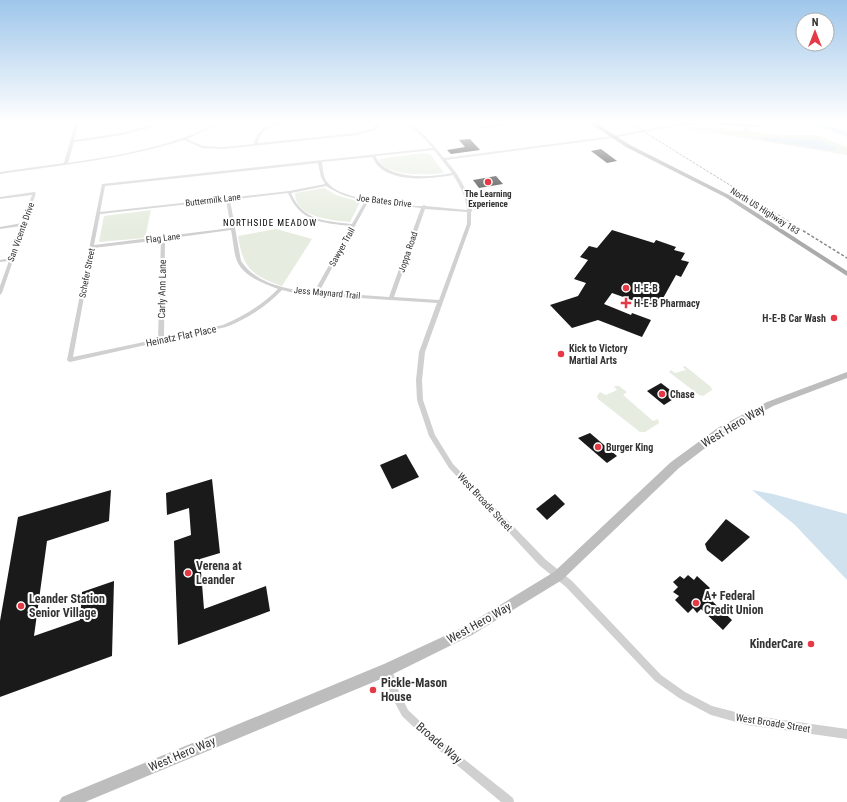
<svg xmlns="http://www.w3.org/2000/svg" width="847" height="802" font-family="'Roboto Condensed',sans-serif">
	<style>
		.green { fill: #e6ecdf }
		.water { fill: #cfe2ee }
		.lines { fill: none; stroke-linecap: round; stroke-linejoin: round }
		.river { fill: #cfe2ee; fill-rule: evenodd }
		.building { fill: #1a1a1a }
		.minor { fill: #d0d0d0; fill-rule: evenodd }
		.secondary { fill: #bdbdbd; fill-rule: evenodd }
		.primary { fill: #ababab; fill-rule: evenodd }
		.rail-far1 { stroke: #888; stroke-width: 1; stroke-dasharray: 2.5 1.5; stroke-linecap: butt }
		.rail { stroke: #888; stroke-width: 1.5; stroke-dasharray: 3 2; stroke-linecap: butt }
		.poi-dot { fill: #e63946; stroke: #fff; stroke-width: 1.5 }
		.labels { text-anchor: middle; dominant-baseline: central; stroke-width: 4; stroke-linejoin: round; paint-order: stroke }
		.far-poi-label { font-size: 9px; font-weight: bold; fill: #333; stroke: #fff }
		.far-street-label { font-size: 9px; fill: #333; stroke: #fff }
		.far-neighbourhood-label { font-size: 9px; letter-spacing: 1px; fill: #000; stroke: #fff }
		.poi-label { font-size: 10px; font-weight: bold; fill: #333; stroke: #fff; text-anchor: start }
		.street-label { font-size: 10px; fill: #333; stroke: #fff }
		.near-street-label { font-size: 12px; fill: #333; stroke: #fff }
		.near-poi-label { font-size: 12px; font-weight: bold; fill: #333; stroke: #fff; text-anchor: start }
	</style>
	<rect width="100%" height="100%" fill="#fff"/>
	<g class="green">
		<path d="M691,127H712L779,135H817L847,147V155L714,133L695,131L690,129Z"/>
		<path d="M424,153L430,154L444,173C428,175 386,177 379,159Z"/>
		<path d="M324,188L336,195L360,202L350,222C332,220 295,218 295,193Z"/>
		<path d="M151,210L145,238L99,242L104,216Z"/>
		<path d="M276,229L312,239L282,286C251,275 243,268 238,236Z"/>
		<path d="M685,366L711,387L712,390L703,396L699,395L669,372L671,370L675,373L686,370L683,367Z"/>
		<path d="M614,386H619L627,392L623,395L653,421L658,419L659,423L645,432H640L598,399L597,396L600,392L606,395L617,390Z"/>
	</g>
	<g class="water">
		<path d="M757,137L818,140L837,148L836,150L832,151L763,140Z"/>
		<path d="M752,490L773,494L847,514V580L795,525Z"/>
	</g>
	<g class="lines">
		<path class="river" d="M795,120C814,120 830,125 847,132V137L826,129Z"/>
	</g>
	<g class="building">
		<path d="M470,139L480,150L451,154L447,150L465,147L459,140Z"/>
		<path d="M601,149L617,161L607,163L591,151Z"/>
		<path d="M496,176L503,184L479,188L473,180Z"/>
		<path d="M612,230L654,243L656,240L676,247L674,250L685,253L681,260L689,262L681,277L676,275L657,309L612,293L604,304L631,315L632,313L651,320L642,337L598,320L572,328L550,305L578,296L586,283L574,279L588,260L580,257L589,246L597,248Z"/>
		<path d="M661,383L678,396L664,405L647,391Z"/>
		<path d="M590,433L617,456L607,463L578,438Z"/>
		<path d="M406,454L419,477L392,489L380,465Z"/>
		<path d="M212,479L220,553L200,559L204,609L266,586L270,611L178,645L174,541L191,535L189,508L167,515L166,493Z"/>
		<path d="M111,490L109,521L47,541L34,636L80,620L82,592L114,581L112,656L0,697V621L18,517Z"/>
		<path d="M555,494L565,504L547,520L536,509Z"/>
		<path d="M726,519L750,537L722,562L707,550L705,544Z"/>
		<path d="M688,575L694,580L697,576L710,588L707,591L712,596L710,599L732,620L723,630L701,609L697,613L693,608L688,613L675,600L679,596L673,592L678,587L673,582L680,576L684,579Z"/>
	</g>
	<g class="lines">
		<g class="minor">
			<path d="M76,120H79L74,140L121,133L147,126L139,120H142L150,126L165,120H169C140,134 106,138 74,142L68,163C107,157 146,151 183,138C197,133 210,127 223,120H227L187,139L203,146L223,147L254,144C257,125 280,120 296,120C282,125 260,125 258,143L357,133L373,128L382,120H385L375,130L357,135L223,149L202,148L184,140C124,159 62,165 0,174V172L64,163Z"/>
			<path d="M391,120C415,120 430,141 444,158L613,136L675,124L704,122L740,124L738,120H741L744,124L760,125V127H759L745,126L749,131L747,132L742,126L704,124L675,126L613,138L446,160L457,174L466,190L470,200L472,211L471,212V224L425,352L422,380L423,400L435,435L453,464L545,559L572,581L661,675L685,692L712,706L747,715L847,729V739L747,725L711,715L679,698L655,681L566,587L539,565L449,468L429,436L417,400L416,380L419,352L437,303L298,294L282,290C266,307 248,318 226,327L70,362L68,361L67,360L102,184L433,148C425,139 417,130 406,125C401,123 396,122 391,120ZM434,150L452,173C431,177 398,180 381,164C379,162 377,159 375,156ZM372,157C374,159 375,162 377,165C394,183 431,179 453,175C460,186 466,196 467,210L426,206L424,205L422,206H416C396,203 340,200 328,183C323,178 323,169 322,162ZM318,163L321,177L325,184L289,191L100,212L105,186ZM326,186C338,194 351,198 365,201L352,224C325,221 303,221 291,193ZM288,193C300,222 323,223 351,226L314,292C289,290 256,284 241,261L230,200ZM226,200L231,228L94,245L100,214ZM368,202L421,208L389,297L319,292ZM425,209L467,212V224L439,300L394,297ZM231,230C233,239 234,254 237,261C244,277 263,283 278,289C262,305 244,316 223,325L164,337L165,239ZM161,240L158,339L73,357L93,248Z"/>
			<path d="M524,121L525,123L483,128L481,127Z"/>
			<path d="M34,192L36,193L2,293L0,295V286L9,261L0,262V260L10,258L21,226L0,229V227L22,223L32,195L0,199V197Z"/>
			<path d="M388,665L391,666L399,692L408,710L440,740L513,798L514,802H501L434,746L402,716L390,693L384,669L385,666Z"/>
		</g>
		<path class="secondary" d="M847,372V378L773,406L725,433L679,468L562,580L472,635L393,674L85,802H59L62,797L384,664L464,627L554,572L671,462L719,427L767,402Z"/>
		<path class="primary" d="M585,120H591L630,145L729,195L847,271V276L725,197L626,147Z"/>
		<path class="rail-far1" d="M625,120L754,200"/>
		<path class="rail" d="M752,199L847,258"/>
	</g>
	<linearGradient id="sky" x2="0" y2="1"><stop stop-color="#9ec6ea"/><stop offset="0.52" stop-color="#fff"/><stop offset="1" stop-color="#fff" stop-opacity="0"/></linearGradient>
	<rect width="847" height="233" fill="url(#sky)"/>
	<g class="poi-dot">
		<circle cx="488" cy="182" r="4"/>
		<circle cx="626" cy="288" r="4"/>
		<path d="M624 297h4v4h4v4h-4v4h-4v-4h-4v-4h4z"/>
		<circle cx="834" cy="318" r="4"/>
		<circle cx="561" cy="354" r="4"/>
		<circle cx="662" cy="394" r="4"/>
		<circle cx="598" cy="447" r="4"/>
		<circle cx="188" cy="573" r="4"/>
		<circle cx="696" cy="603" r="4"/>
		<circle cx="21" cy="606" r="4"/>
		<circle cx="811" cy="644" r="4"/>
		<circle cx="373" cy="690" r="4"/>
	</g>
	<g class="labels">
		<g class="far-poi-label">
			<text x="488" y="194">The Learning<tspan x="488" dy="10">Experience</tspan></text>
		</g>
		<g class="far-street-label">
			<text transform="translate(213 200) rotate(-7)">Buttermilk Lane</text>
			<text transform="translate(384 201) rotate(7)">Joe Bates Drive</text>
			<text transform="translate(765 211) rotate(32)">North US Highway 183</text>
			<text transform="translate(21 232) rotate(-70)">San Vicente Drive</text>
			<text transform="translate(163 238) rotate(-7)">Flag Lane</text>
			<text transform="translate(342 247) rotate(-61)">Sawyer Trail</text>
			<text transform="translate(408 252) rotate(-71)">Joppa Road</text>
			<text transform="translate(87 273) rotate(-79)">Schefer Street</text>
			<text transform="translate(327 293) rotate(5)">Jess Maynard Trail</text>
		</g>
		<g class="far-neighbourhood-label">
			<text x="270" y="223">NORTHSIDE MEADOW</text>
		</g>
		<g class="poi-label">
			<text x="634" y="288">H-E-B</text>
			<text x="634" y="303">H-E-B Pharmacy</text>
			<text x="826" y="318" text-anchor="end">H-E-B Car Wash</text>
			<text x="569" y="348">Kick to Victory<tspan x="569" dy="12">Martial Arts</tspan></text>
			<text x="670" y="394">Chase</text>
			<text x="606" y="447">Burger King</text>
		</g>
		<g class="street-label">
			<text transform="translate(162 289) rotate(-89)">Carly Ann Lane</text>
			<text transform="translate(181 336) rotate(-12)">Heinatz Flat Place</text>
			<text transform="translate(485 502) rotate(47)">West Broade Street</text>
			<text transform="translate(773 723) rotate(9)">West Broade Street</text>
		</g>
		<g class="near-street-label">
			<text transform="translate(733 426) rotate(-31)">West Hero Way</text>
			<text transform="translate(479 623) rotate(-29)">West Hero Way</text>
			<text transform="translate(439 743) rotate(41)">Broade Way</text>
			<text transform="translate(182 754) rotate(-23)">West Hero Way</text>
		</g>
		<g class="near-poi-label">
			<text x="196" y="566">Verena at<tspan x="196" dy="14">Leander</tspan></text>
			<text x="704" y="596">A+ Federal<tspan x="704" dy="14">Credit Union</tspan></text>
			<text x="29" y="599">Leander Station<tspan x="29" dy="14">Senior Village</tspan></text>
			<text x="803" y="644" text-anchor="end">KinderCare</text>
			<text x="381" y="683">Pickle-Mason<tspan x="381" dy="14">House</tspan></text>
		</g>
	</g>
	<g transform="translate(815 32)"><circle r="19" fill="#ffffff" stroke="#adadad"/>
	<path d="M0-3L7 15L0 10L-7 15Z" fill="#e63946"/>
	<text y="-6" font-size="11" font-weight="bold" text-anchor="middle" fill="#333333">N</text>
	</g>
</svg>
